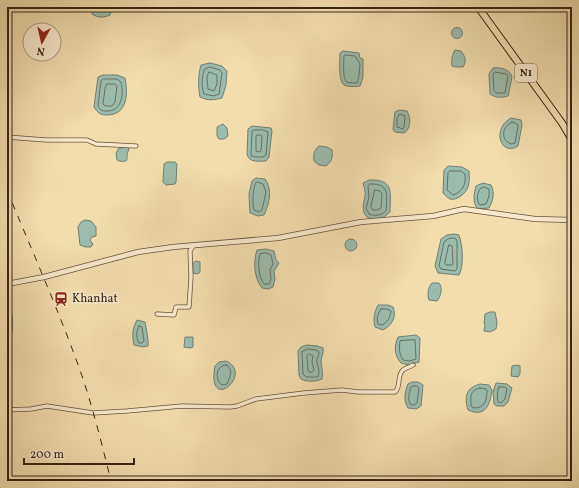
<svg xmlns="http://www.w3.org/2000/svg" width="579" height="488" font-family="Vollkorn,serif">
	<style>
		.water { fill: #9bbbac; stroke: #727f70 }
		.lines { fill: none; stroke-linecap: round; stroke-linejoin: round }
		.shore { stroke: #687062; stroke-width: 1 }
		.minor-casing { stroke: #64543c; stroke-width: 5 }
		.tertiary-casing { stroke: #64543c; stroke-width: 6 }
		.trunk-casing { stroke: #342617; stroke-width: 8 }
		.minor { stroke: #f7e9ca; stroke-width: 3.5 }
		.tertiary { stroke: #f7e9ca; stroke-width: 4.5 }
		.trunk { stroke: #f2ddad; stroke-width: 6 }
		.rail { stroke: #342617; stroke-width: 1; stroke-dasharray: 7 7; stroke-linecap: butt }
		.labels { text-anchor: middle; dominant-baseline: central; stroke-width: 3; stroke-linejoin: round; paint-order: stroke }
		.shield { fill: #f7e9ca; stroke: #6e604d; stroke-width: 1 }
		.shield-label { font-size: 11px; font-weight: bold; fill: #342617 }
		.poi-label { font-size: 12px; fill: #342617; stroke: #f7e9ca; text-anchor: start }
	</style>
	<rect width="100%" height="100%" fill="#f2ddad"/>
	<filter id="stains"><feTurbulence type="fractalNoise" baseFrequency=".005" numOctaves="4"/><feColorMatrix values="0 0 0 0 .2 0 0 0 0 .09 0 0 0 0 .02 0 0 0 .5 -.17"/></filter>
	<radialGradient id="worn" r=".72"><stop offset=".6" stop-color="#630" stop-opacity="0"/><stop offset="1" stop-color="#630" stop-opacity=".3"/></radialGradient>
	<g class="water">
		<path d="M93,7H112L110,15C103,18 98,18 92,14Z"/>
		<circle cx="457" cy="33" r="5.5"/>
		<path d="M455,50L461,51C465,56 467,61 463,67H455L452,66C451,60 452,55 455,50Z"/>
		<path d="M343,51L359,53L360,58L363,59V77L360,86C356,87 348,87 344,85C338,81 340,60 340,53Z"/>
		<path d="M210,63L222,66L227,71L226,85L222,98C214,100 208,101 200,97C198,85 198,76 201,65Z"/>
		<path d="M493,68C500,67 510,69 512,77L508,96C501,98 496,98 490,94L489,74Z"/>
		<path d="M103,75H117L125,78C128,93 128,115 107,115C100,115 98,113 94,107L98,77Z"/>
		<path d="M399,110L407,111C411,118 411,129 404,133L395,132L393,130L395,112Z"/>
		<path d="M511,118L521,120L522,125L518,146C501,157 491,129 511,118Z"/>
		<path d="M223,124L227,128L228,136L224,139H219L217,136V127Z"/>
		<path d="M252,126L271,128L272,131L269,157L266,161C258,161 249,163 247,154L248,129Z"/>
		<path d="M319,146L327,147L332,150C333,158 332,161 326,166L319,165L314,161C313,155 314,150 319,146Z"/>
		<path d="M124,147L129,148L127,155V160C124,162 121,162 117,160L116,154L118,149Z"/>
		<path d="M167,162H175L177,164L176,182L175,184L166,185L163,182L164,164Z"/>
		<path d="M448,166L462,167L469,171C469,176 470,182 468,187C466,193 457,201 450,199C448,198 445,195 443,193L444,170Z"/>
		<path d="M256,178L265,179C273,190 269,204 264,215L258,216L250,213L249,194L252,181Z"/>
		<path d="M369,180C395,179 390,193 390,212C385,217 380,220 373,219C360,217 363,205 365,196C366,192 364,188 363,183Z"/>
		<path d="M483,183L491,185C495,193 493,201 489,208L478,209C472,203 474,193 476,186Z"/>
		<path d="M85,220L91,221L96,227V236L92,237L90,240L93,244L91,247H85L80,245L78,227L81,222Z"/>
		<path d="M454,234L459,235C463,247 464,265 459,275L438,273L435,266L441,239L447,235Z"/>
		<circle cx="351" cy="245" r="6"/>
		<path d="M266,249L274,251L276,260L279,263L274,271L275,279L273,287L268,289L262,288C254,278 253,262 257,250Z"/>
		<path d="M196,261L200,262V272L198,274L193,273V263Z"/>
		<path d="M432,283H439C443,288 441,296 437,301L429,300C427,295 428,287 432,283Z"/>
		<path d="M7,304L9,305C13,315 13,323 12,333L7,335Z"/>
		<path d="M378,305H388L393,307C397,317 392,325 383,330L375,327C373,319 374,313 378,305Z"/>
		<path d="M490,312H495L497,322L496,329L490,332L484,331L485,325L484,324L485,314Z"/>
		<path d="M137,320L145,322C146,327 149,342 148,346L143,347L134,345C132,336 132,329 137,320Z"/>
		<path d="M416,335L420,338L419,362L409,365L401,363C394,355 394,346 398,337Z"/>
		<path d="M185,337H193V347L190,348L184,347Z"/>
		<path d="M307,345L317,346L323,348C324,354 321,357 321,362C322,368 323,373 322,379C315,382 307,382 301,379L299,375L298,351L301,347Z"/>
		<path d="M226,361C255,374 206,415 215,366L219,362Z"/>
		<path d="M518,365L520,366C520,369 521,374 518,377L511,376L512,366Z"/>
		<path d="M412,382H418L423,385L421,406L416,409L408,408C403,400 405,392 408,384Z"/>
		<path d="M496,383L507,384L512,388L508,402L504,406H497L494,404L493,392Z"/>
		<path d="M480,384L489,385L492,390C490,404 486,418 468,410C464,396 466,388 480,384Z"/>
	</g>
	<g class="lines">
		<g class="shore">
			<path d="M346,55L355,56L360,64L359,76L357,83C355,83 349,83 347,82C342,79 344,61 344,56Z"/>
			<path d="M210,67L220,70L222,73L219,94L214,96L204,94C201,86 202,78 204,70Z"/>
			<path d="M209,72L217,75V84L214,91L208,89L207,78Z"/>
			<path d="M495,72L506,74L508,76L505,93H496L494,91L493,76Z"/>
			<path d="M104,79H117L121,82C124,94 122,112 106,111C102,111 100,110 98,106L101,81Z"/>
			<path d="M107,84H115L117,86L115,102L112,106H106L103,104L105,89Z"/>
			<path d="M400,114L405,116L404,127L403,129L397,127V119Z"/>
			<path d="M512,122L517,124L518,126L515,143L511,144C500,139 502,127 512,122Z"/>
			<path d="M254,130H263L268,132L266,155L263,157H256L251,156L252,131Z"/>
			<path d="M258,135H261L262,137L261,151L259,152L256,151V136Z"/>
			<path d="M450,171H461L465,174C466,185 463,191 453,195L447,190L448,173Z"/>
			<path d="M257,182L263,184L266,192L262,210L259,212L254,210C252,201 253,192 255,184Z"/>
			<path d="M370,184C390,183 387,196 386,211C381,216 375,216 369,214L366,208L369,197L368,186Z"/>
			<path d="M484,187L489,189V196L486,204L480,205C476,200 477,194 480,189Z"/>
			<path d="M375,190L380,191L382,194L381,208L377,210H373L371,207Z"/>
			<path d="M453,238L456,239L457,241V269L455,271L441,269L439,266L444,242L448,239Z"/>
			<path d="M449,245L452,246L453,264L451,265H446L445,263Z"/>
			<path d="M266,253L271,255L273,264L270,270L271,279L269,284H264C259,278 257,262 260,254Z"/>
			<path d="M381,309H387L391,311C390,318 388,322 382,325L378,324C376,319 378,313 381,309Z"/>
			<path d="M139,326L142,327L144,341L142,343H139C136,338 136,331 139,326Z"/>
			<path d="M415,340L416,359L409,361L403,360C399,354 399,348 400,341Z"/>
			<path d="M308,349L316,350L319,352C319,354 318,357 317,359C316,366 321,369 318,377H306L303,374L302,352Z"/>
			<path d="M309,354L313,356L312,362L314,370L312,372H309L308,371L307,356Z"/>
			<path d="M226,365C234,369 230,377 227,384L222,385C215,380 215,366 226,365Z"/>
			<path d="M413,386H417L419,388L417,403L414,405H411C407,400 409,393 411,387Z"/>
			<path d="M499,387H505L507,389L505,399L501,403L498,402C497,397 497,391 499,387Z"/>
			<path d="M480,388L486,389L487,390C487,400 485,408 474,408L471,406C471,396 469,391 480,388Z"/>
		</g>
		<defs>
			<g id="minor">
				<path d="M7,137L46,140H87L96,144L136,146"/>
				<path d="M157,314L174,315L176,307H189L191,277L190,251L193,246"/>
				<path d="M7,410L31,409L47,406L93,413L127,411L182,406L230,407L237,406L256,399L304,393L342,390L358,392H395C401,387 397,377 402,371C404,368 410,367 413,365"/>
			</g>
			<path id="tertiary" d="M7,284L44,277L138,252L173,247L278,238L361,222L433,216L464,209L535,219L572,220"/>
			<path id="trunk" d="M478,7L562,123L572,140"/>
		</defs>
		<use href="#minor" class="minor-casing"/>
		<use href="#tertiary" class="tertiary-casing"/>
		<use href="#trunk" class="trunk-casing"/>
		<use href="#minor" class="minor"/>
		<use href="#tertiary" class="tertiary"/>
		<use href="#trunk" class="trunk"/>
		<path class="rail" d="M7,190C32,251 59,311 81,373C93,408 102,445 111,481"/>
	</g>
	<defs>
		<symbol id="station-bare" viewBox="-9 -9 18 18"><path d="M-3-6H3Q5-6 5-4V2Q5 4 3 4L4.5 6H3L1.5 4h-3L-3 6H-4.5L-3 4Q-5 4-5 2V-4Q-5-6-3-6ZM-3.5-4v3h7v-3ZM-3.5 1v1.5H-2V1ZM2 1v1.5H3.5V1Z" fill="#8f2418" stroke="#f7e9ca" stroke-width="2.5" paint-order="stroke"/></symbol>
	</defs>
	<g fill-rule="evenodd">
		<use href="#station-bare" x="51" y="289" width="20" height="20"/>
	</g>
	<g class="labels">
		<rect class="shield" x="515" y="64" width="22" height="18" rx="3"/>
		<g class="shield-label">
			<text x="526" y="73">N1</text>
		</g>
		<g class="poi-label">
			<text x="72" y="299">Khanhat</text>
		</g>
	</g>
	<rect width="579" height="488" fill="none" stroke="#f2ddad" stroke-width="24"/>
	<rect x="8" y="8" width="563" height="472" fill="none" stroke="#342617" stroke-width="2"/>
	<rect x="12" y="12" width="555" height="464" fill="none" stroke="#342617"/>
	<g transform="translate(42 42) rotate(188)"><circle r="19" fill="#f7e9ca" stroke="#a99b82"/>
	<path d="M0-3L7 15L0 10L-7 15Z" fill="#8f2418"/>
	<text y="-6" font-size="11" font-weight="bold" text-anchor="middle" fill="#342617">N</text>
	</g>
	<path d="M24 458v6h110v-6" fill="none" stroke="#342617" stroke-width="2"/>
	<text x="30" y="458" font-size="12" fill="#342617" stroke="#f7e9ca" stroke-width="3" paint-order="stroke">200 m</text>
	<rect width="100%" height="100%" filter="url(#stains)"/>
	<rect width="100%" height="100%" fill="url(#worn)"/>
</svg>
